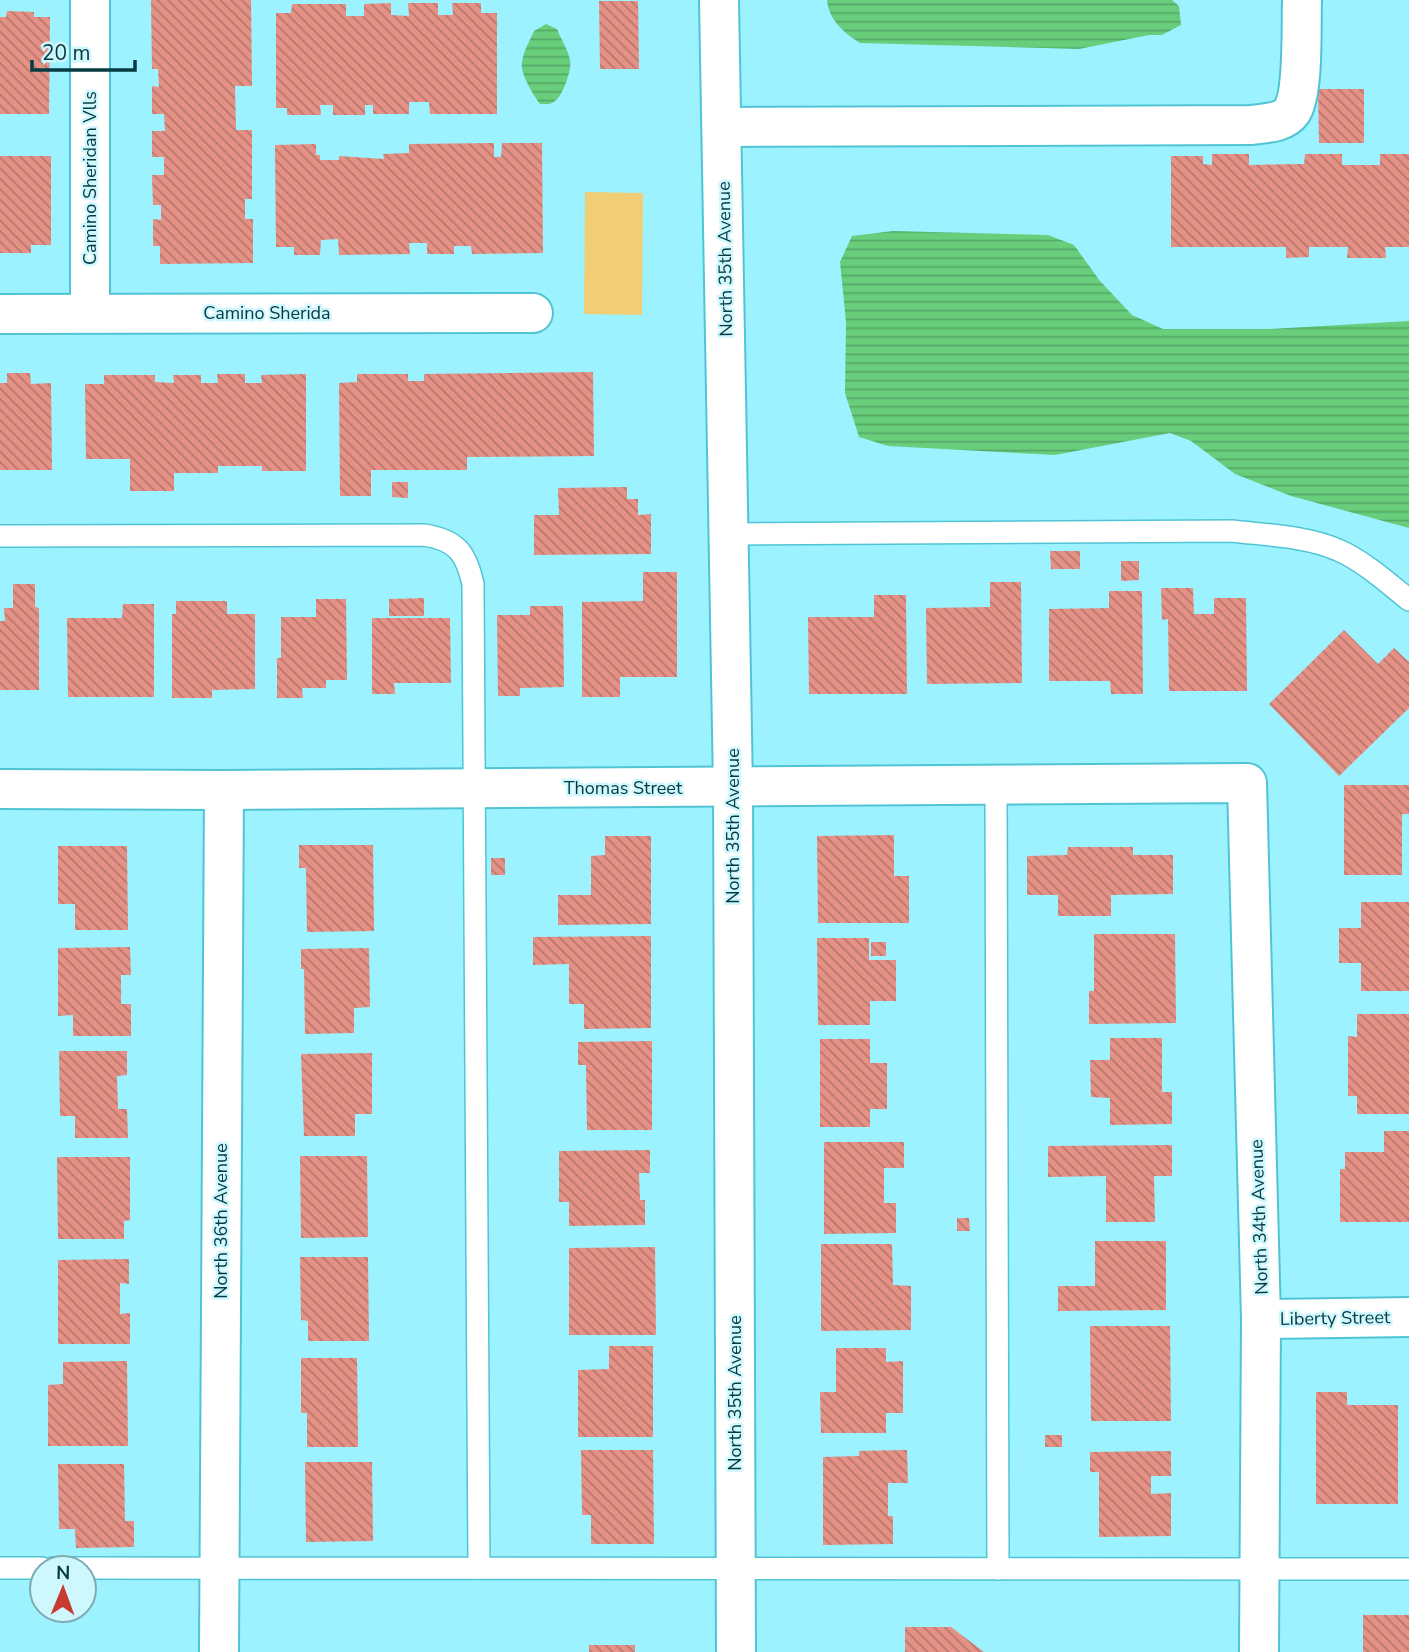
<svg xmlns="http://www.w3.org/2000/svg" width="1409" height="1652" font-family="'Nunito Sans',sans-serif">
	<style>
		.grass { fill: #f1ce75 }
		.water { fill: url(#water-rules) }
		.building { fill: url(#building-back-hatch) }
		.lines { fill: none; stroke-linecap: round; stroke-linejoin: round }
		.service-casing { stroke: #51c4d4; stroke-width: 24 }
		.minor-casing { stroke: #51c4d4; stroke-width: 42 }
		.service { stroke: #fff; stroke-width: 21 }
		.minor { stroke: #fff; stroke-width: 38 }
		.labels { text-anchor: middle; dominant-baseline: central; stroke-width: 5; stroke-linejoin: round; paint-order: stroke }
		.street-label { font-size: 18px; fill: #053a41; stroke: #cff7fe }
	</style>
	<defs>
		<pattern id="water-rules" width="6" height="5" patternUnits="userSpaceOnUse" patternTransform="scale(1.75)"><rect width="6" height="5" fill="#69ce7c"/><path d="M0 2.5h6" fill="none" stroke="#54a867"/></pattern>
		<pattern id="building-back-hatch" width="6" height="6" patternUnits="userSpaceOnUse" patternTransform="scale(1.75)"><rect width="6" height="6" fill="#e59185"/><path d="M-1 5l2 2M0 0l6 6M5-1l2 2" fill="none" stroke="#b8776e"/></pattern>
	</defs>
	<rect width="100%" height="100%" fill="#9df2ff"/>
	<path class="grass" d="M585,192L643,193L642,315L584,314Z"/>
	<g class="water">
		<path d="M827,0H1172L1179,6L1181,25L1162,35H1149L1079,49L860,43C843,32 829,20 827,0Z"/>
		<path d="M546,24L557,29C561,39 568,50 570,60C572,70 563,95 555,101C551,105 546,104 540,104C533,94 520,74 522,62C523,52 530,40 534,31Z"/>
		<path d="M893,231L1048,235L1074,245L1100,281L1132,315L1163,329H1269L1409,321V528L1291,496L1235,474L1191,441L1170,433L1055,455L888,446L859,437L845,393L846,322L840,262L852,236Z"/>
	</g>
	<g class="building">
		<path d="M151,0H251L252,86H235L236,130H252V199H245V219H253V263L160,264V246H153V219L161,220V205H153L152,175H164V157H152V131H165L164,114H152V86L159,87L158,69H152Z"/>
		<path d="M599,1H638L639,69H600Z"/>
		<path d="M391,3V15L409,16L408,3H438V15H453L452,3H481V13H497V114H430L429,102H409V114H373V105H365V115H333V105H320L321,115H287V108H276V13H291L292,4H346V16H364V4Z"/>
		<path d="M7,11L34,12V17H50L49,114H0V17H6Z"/>
		<path d="M1318,89H1364V143H1319Z"/>
		<path d="M494,143V157H501L502,143H542L543,253L472,254L471,246H454V254H427V243H409L410,254L339,255L338,239L321,240L320,255H294V247H276L275,145L316,144V155H320V160H339V156L384,159L383,154L409,153V144Z"/>
		<path d="M1212,154H1249V165L1304,164L1305,154H1342V165H1380V154H1409V247H1385L1386,258H1347L1348,247H1309V257L1286,258V247H1171V156H1203V164L1212,165Z"/>
		<path d="M0,156H51V245H31V253H0Z"/>
		<path d="M593,372L594,456L467,457V470H371V496H340L339,383L357,382V374H408V381H424V374Z"/>
		<path d="M7,373H30L31,384L51,383L52,470H0V383H7Z"/>
		<path d="M217,374H245V383H262L261,375L306,374V471H262V466H218V473H174V491H130V459H86L85,384H104V375H155V382L174,383L173,375H201V383H218Z"/>
		<path d="M392,482H408V498L392,497Z"/>
		<path d="M627,487V499H638V515L651,514V554L534,555V515H559L558,488Z"/>
		<path d="M1050,551H1080V569H1051Z"/>
		<path d="M1121,561H1139V580L1121,581Z"/>
		<path d="M643,572H677V677H620V697H582V602L643,601Z"/>
		<path d="M990,582H1021L1022,683L927,684L926,608L990,607Z"/>
		<path d="M13,584H35V607L39,608V690H0V621H5L4,608H13Z"/>
		<path d="M1161,588H1193L1194,614H1214V598H1246L1247,691H1169L1168,619L1162,620Z"/>
		<path d="M1109,591H1142L1143,694H1111L1110,681H1049V609L1109,608Z"/>
		<path d="M874,595H906L907,694H809L808,617H874Z"/>
		<path d="M424,598V616H389V599Z"/>
		<path d="M316,599H346L347,680H326V688H302L303,698H277V658H281V617H316Z"/>
		<path d="M176,601H227V614H255V689L212,690V698H172V614H176Z"/>
		<path d="M123,604H154V697H68L67,618H122Z"/>
		<path d="M530,606H563L564,687L520,688V696H498L497,615H530Z"/>
		<path d="M372,618H450L451,683H394L395,694H372Z"/>
		<path d="M1344,630L1378,664L1394,648L1409,662V708L1339,776L1269,704Z"/>
		<path d="M1344,785H1409V814H1402V875H1344Z"/>
		<path d="M894,835V876H909V923H818L817,836Z"/>
		<path d="M605,836H651V924L558,925V895H591V856L605,855Z"/>
		<path d="M299,845H373L374,931L307,932L306,868H299Z"/>
		<path d="M58,846H127L128,930H75V904H58Z"/>
		<path d="M1068,847H1133V855H1173V894L1111,895V916H1058V895H1027V856L1067,855Z"/>
		<rect x="491" y="858" width="14" height="17"/>
		<path d="M1361,902H1409V991H1361V963H1339V928H1361Z"/>
		<path d="M1094,934H1175L1176,1023L1089,1024V991H1094Z"/>
		<path d="M651,936V1028L584,1029V1004H569V964L533,965V937Z"/>
		<path d="M817,938H869V960H896V1001H870V1025H818Z"/>
		<rect x="871" y="942" width="15" height="14"/>
		<path d="M130,947L131,975H121V1004H131V1036H73V1015L58,1016V948Z"/>
		<path d="M369,948L370,1007L354,1008V1033L305,1034L304,969H301V949Z"/>
		<path d="M1357,1014H1409V1114H1357V1096H1348V1036L1357,1037Z"/>
		<path d="M1110,1038H1162V1092H1172V1124L1110,1125V1098L1091,1097L1090,1060H1110Z"/>
		<path d="M820,1039H870V1063H887V1109H870V1127H820Z"/>
		<path d="M652,1041V1130H587L586,1065H578V1042Z"/>
		<path d="M59,1051H127V1075L117,1076L118,1109H127L128,1138H75V1116H60Z"/>
		<path d="M372,1053V1114H355V1136H304L301,1054Z"/>
		<path d="M1384,1131H1409V1222H1340V1169H1345V1152H1384Z"/>
		<path d="M824,1142H904V1168H884V1203H896V1233L824,1234Z"/>
		<path d="M1172,1145V1176H1154L1155,1222H1106V1176L1048,1177V1146Z"/>
		<path d="M650,1150V1173H639L640,1200H645V1225L569,1226V1202H559V1151Z"/>
		<path d="M300,1156H367L368,1237L301,1238Z"/>
		<path d="M57,1157H130V1220L124,1221V1239H58Z"/>
		<path d="M957,1218H969L970,1231H957Z"/>
		<path d="M1095,1241H1166V1310L1058,1311V1286H1095Z"/>
		<path d="M821,1244H892L893,1285L911,1286V1330L821,1331Z"/>
		<path d="M655,1247L656,1335H569V1248Z"/>
		<path d="M300,1257H368L369,1341H308V1321L301,1320Z"/>
		<path d="M129,1259V1284L120,1283V1314L130,1313V1344H58V1260Z"/>
		<path d="M1090,1326H1170L1171,1421H1091Z"/>
		<path d="M609,1346H653V1437H578V1370L609,1369Z"/>
		<path d="M836,1348H886V1362L903,1361V1413H886V1433H821L820,1392H836Z"/>
		<path d="M301,1358H357L358,1447H307V1413H301Z"/>
		<path d="M127,1361L128,1446H48V1385L63,1384V1362Z"/>
		<path d="M1316,1392H1347V1405H1398V1504H1316Z"/>
		<rect x="1045" y="1435" width="17" height="12"/>
		<path d="M581,1450H653L654,1544H591V1515H582Z"/>
		<path d="M907,1450L908,1483H888V1516H893V1544L823,1545V1457L859,1456V1451Z"/>
		<path d="M1171,1451V1476H1151V1494L1171,1493V1536L1099,1537V1472H1090V1452Z"/>
		<path d="M305,1462H372L373,1541L306,1542Z"/>
		<path d="M58,1464H124L125,1521H134V1547L76,1548L75,1529H59Z"/>
		<rect x="1363" y="1615" width="46" height="37"/>
		<path d="M905,1627H951L984,1652H905Z"/>
		<rect x="589" y="1645" width="46" height="7"/>
	</g>
	<g class="lines">
		<defs>
			<g id="service">
				<path d="M729,534L1232,531C1265,535 1307,536 1338,550C1362,560 1388,583 1409,600"/>
				<path d="M0,536L424,535C457,540 466,553 473,584L479,1568"/>
				<path d="M996,785L998,1569"/>
				<path d="M0,1568H42"/>
				<path d="M53,1568L1409,1569"/>
			</g>
			<g id="minor">
				<path d="M719,0L733,788L736,1652"/>
				<path d="M723,127L1251,125C1264,123 1283,124 1292,111C1304,92 1301,25 1302,0"/>
				<path d="M90,313V0"/>
				<path d="M0,314L533,313"/>
				<path d="M0,789L224,790L1247,783L1261,1319L1259,1652"/>
				<path d="M1261,1319L1409,1317"/>
				<path d="M219,1652L224,790"/>
			</g>
		</defs>
		<use href="#service" class="service-casing"/>
		<use href="#minor" class="minor-casing"/>
		<use href="#service" class="service"/>
		<use href="#minor" class="minor"/>
	</g>
	<g class="labels">
		<g class="street-label">
			<text transform="translate(90 178) rotate(-90)">Camino Sheridan Vlls</text>
			<text transform="translate(725 259) rotate(-91)">North 35th Avenue</text>
			<text x="267" y="313">Camino Sherida</text>
			<text x="623" y="788">Thomas Street</text>
			<text transform="translate(733 826) rotate(-90)">North 35th Avenue</text>
			<text transform="translate(1259 1217) rotate(-92)">North 34th Avenue</text>
			<text transform="translate(221 1221) rotate(-90)">North 36th Avenue</text>
			<text transform="translate(1335 1318) rotate(-1)">Liberty Street</text>
			<text transform="translate(735 1393) rotate(-90)">North 35th Avenue</text>
		</g>
	</g>
	<g transform="translate(63 1589) rotate(1)"><circle r="33" fill="#cff7fe" stroke="#7eabb2" stroke-width="2"/>
	<path d="M0-5L12 26L0 18L-12 26Z" fill="#c93b32"/>
	<text y="-10" font-size="19" font-weight="bold" text-anchor="middle" fill="#053a41">N</text>
	</g>
	<path d="M32 60v10h103v-10" fill="none" stroke="#053a41" stroke-width="3.5"/>
	<text x="42" y="60" font-size="21" fill="#053a41" stroke="#cff7fe" stroke-width="5" paint-order="stroke">20 m</text>
</svg>
